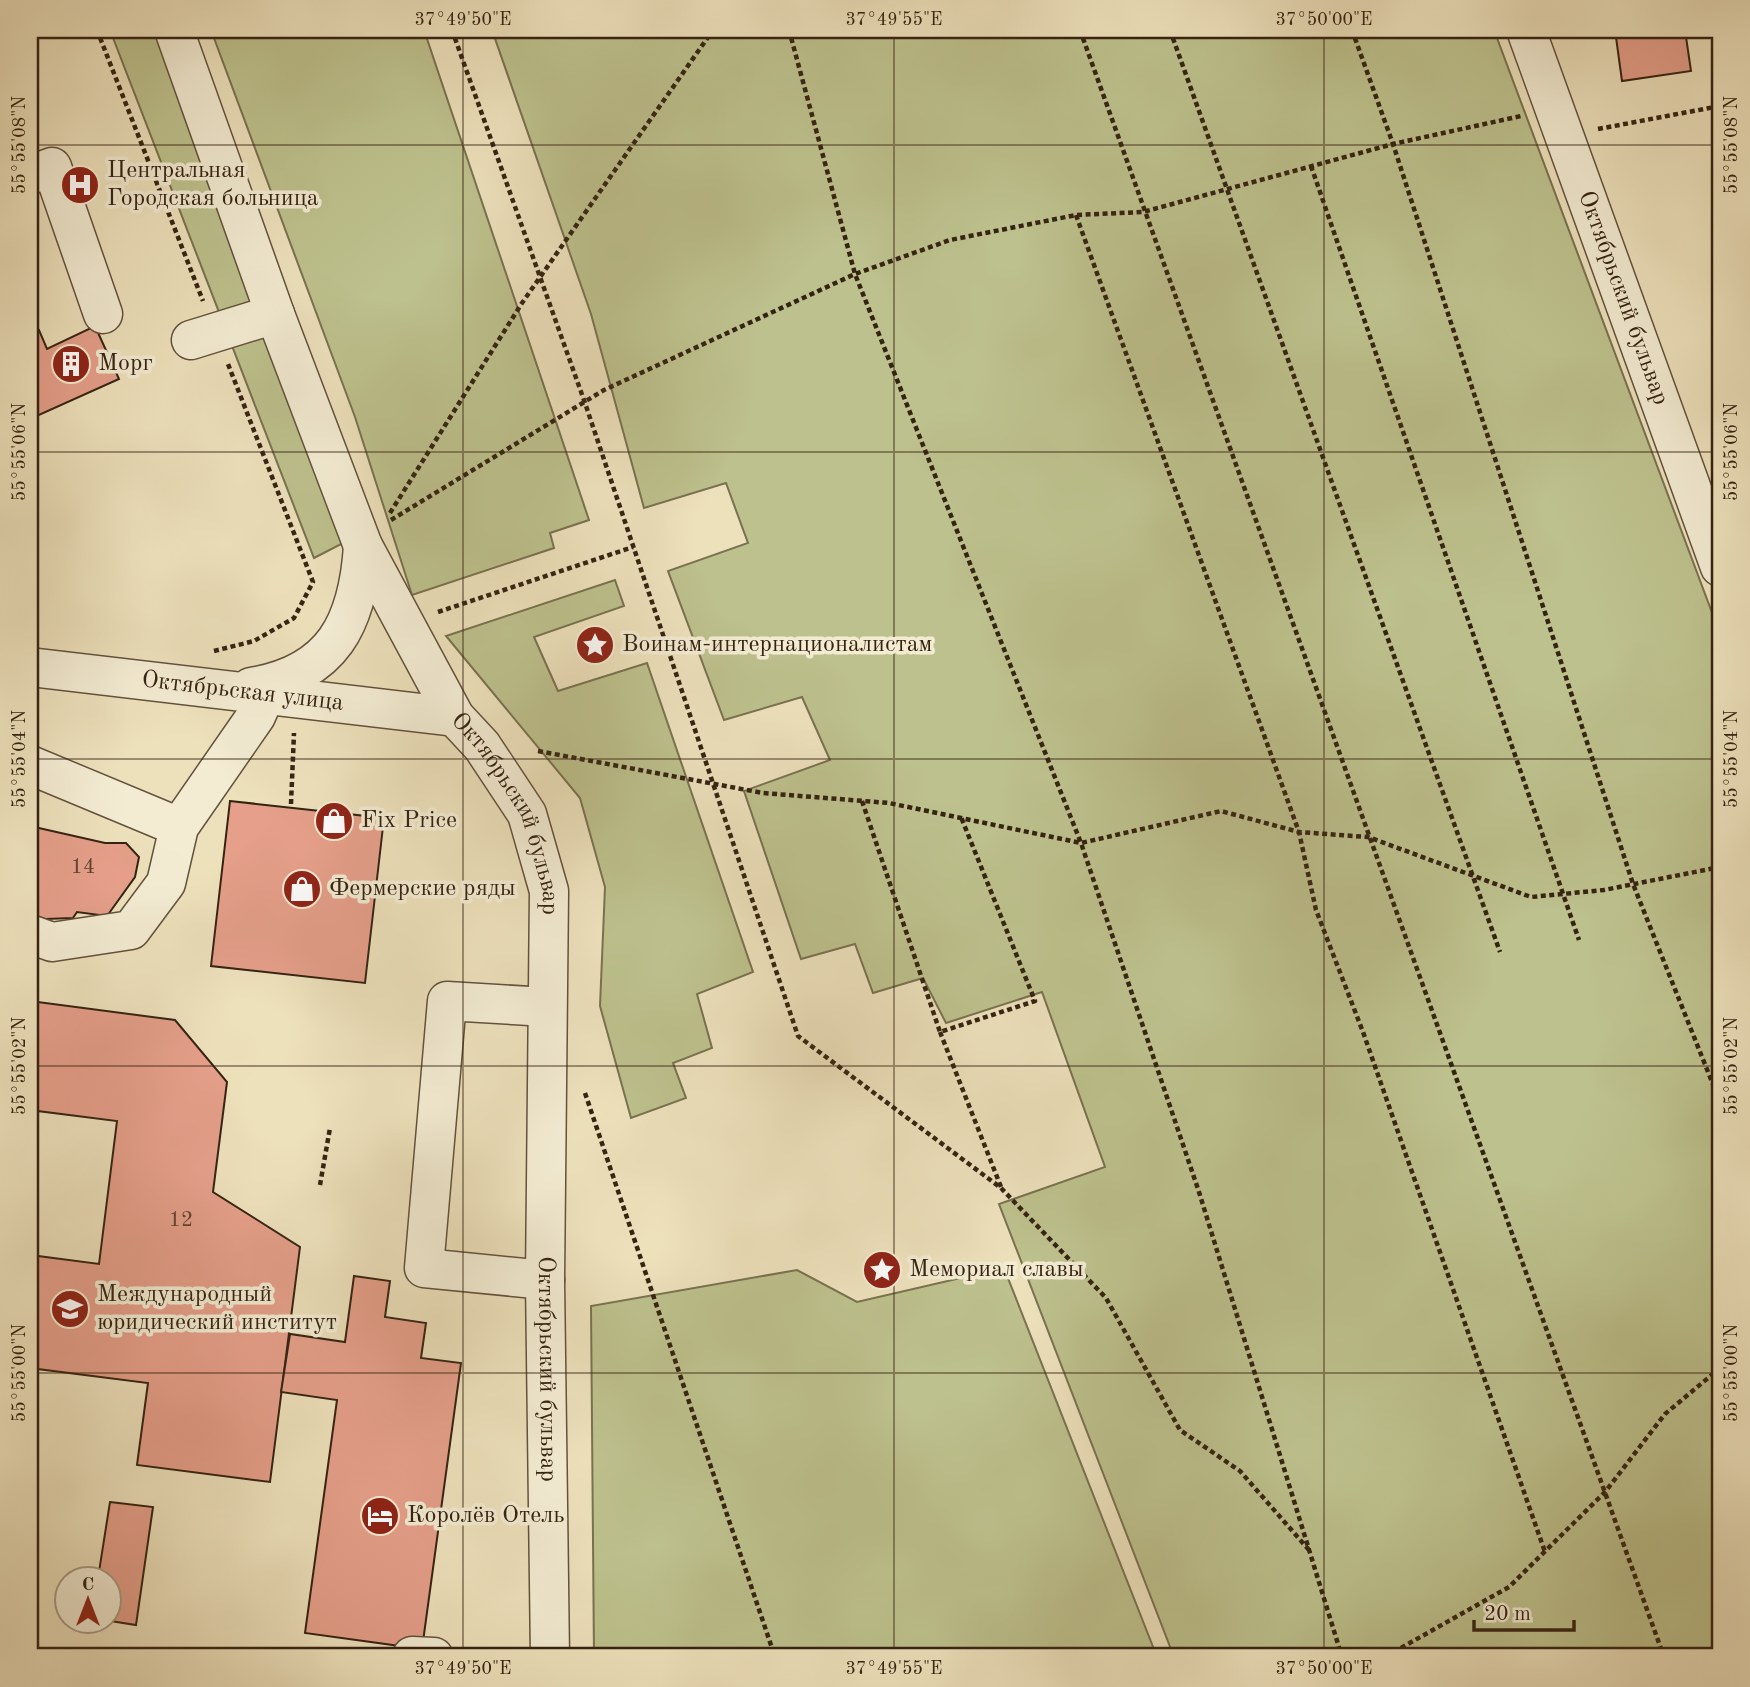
<svg xmlns="http://www.w3.org/2000/svg" width="1750" height="1687" font-family="'Old Standard TT',serif">
	<style>
		.green { fill: #bdc18d; stroke: #797250; stroke-width: 2 }
		.building { fill: #e59f8a; stroke: #352312; stroke-width: 2 }
		.lines { fill: none; stroke-linecap: round; stroke-linejoin: round }
		.minor-casing { stroke: #63523c; stroke-width: 41 }
		.path { stroke: #352312; stroke-width: 4.5; stroke-dasharray: 5 3.5; stroke-linecap: butt }
		.minor { stroke: #f3ecd3; stroke-width: 38 }
		.ticks { fill: none; stroke: #352312; stroke-width: 2; stroke-opacity: 0.45 }
		.labels { text-anchor: middle; dominant-baseline: central; stroke-width: 7; stroke-linejoin: round; paint-order: stroke }
		.number-label { font-size: 21px; fill: #614230 }
		.poi-label { font-size: 24px; fill: #352312; stroke: #f3ecd3; text-anchor: start }
		.street-label { font-size: 24px; fill: #352312; stroke: #f3ecd3 }
		.neatline { fill: none; stroke: #352312; stroke-width: 2.5 }
		.ticks-label { font-size: 18px; text-anchor: middle; fill: #352312 }
	</style>
	<rect width="100%" height="100%" fill="#ede1bc"/>
	<filter id="stains"><feTurbulence type="fractalNoise" baseFrequency=".00286" numOctaves="4"/><feColorMatrix values="0 0 0 0 .2 0 0 0 0 .09 0 0 0 0 .02 0 0 0 .5 -.17"/></filter>
	<radialGradient id="worn" r=".72"><stop offset=".6" stop-color="#630" stop-opacity="0"/><stop offset="1" stop-color="#630" stop-opacity=".3"/></radialGradient>
	<g class="green">
		<path d="M110,30H163L349,540L314,558Z"/>
		<path d="M211,30H424L589,520L550,533L554,548L412,595L355,417Z"/>
		<path d="M492,30H1494L1720,634V1657H1174L999,1204L1105,1167L1042,992L946,1023L923,978L873,993L855,944L801,959L744,791L830,760L802,697L724,720L668,571L748,543L726,483L644,508L591,314Z"/>
		<path d="M615,580L624,606L534,637L558,691L647,663L753,972L697,994L712,1048L673,1063L686,1098L631,1118L600,1006L605,887L580,798L446,636Z"/>
		<path d="M1004,1268L1157,1657H594L591,1306L797,1270L857,1302Z"/>
	</g>
	<g class="building">
		<path d="M1615,30H1685L1691,71L1622,81Z"/>
		<path d="M95,326L119,379L30,419V334L39,330L47,349Z"/>
		<path d="M230,801L384,818L365,983L211,966Z"/>
		<path d="M30,826L105,843H126L139,857L135,877L107,916L77,912L73,918L45,919L30,914Z"/>
		<path d="M30,1001L175,1020L227,1082L213,1192L300,1247L270,1482L137,1465L148,1383L30,1368V1255L99,1264L117,1121L30,1110Z"/>
		<path d="M354,1276L390,1281L385,1317L426,1323L421,1358L461,1363L422,1649L305,1633L337,1400L281,1392L290,1334L345,1342Z"/>
		<path d="M110,1502L153,1507L136,1625L104,1620H108V1578H98Z"/>
	</g>
	<g class="lines">
		<defs>
			<g id="minor">
				<path id="s1" d="M174,30L275,314L363,546L455,717L482,746L527,814L549,891L545,1280L550,1657"/>
				<path id="s2" d="M1526,30L1720,567"/>
				<path d="M30,175L52,167L103,314"/>
				<path d="M191,340L275,314"/>
				<path id="s3" d="M30,667L455,717"/>
				<path d="M251,687C333,674 358,623 363,546"/>
				<path d="M30,765L179,827"/>
				<path d="M30,934L52,942L131,930L166,883L179,827L256,716L265,696"/>
				<path d="M545,1280L424,1268L447,1001L547,1007"/>
				<path d="M412,1656L434,1657"/>
			</g>
		</defs>
		<use href="#minor" class="minor-casing"/>
		<g class="path">
			<path d="M97,30L203,301"/>
			<path d="M452,30L585,403L798,1036L1001,1188L1106,1298L1180,1430L1240,1471L1309,1550"/>
			<path d="M789,30L855,274L1081,843L1199,1192L1342,1657"/>
			<path d="M1080,30L1664,1657"/>
			<path d="M1170,30L1500,952"/>
			<path d="M1352,30L1393,144L1633,884L1720,1102"/>
			<path d="M1598,129L1720,106"/>
			<path d="M1311,166L1579,940"/>
			<path d="M1076,215L1299,832L1316,910L1363,1032L1545,1552"/>
			<path d="M390,513L522,303L713,30"/>
			<path d="M391,520L604,390L855,274L950,240L1076,215L1143,212L1393,144L1521,116"/>
			<path d="M438,612L633,547"/>
			<path d="M214,651L254,641L294,618L313,582L228,364"/>
			<path d="M538,751L763,793L889,803L1081,843L1221,811L1299,832L1368,837L1531,897L1604,890L1720,867"/>
			<path d="M862,801L940,1032L1035,1001L961,817"/>
			<path d="M291,804L294,733"/>
			<path d="M940,1032L1001,1187"/>
			<path d="M585,1093L775,1657"/>
			<path d="M320,1185L330,1128"/>
			<path d="M1335,1657L1341,1654L1392,1653L1509,1587L1605,1492L1665,1414L1720,1368"/>
		</g>
		<use href="#minor" class="minor"/>
	</g>
	<path class="ticks" d="M32,30V1657M463,30V1657M894,30V1657M1324,30V1657M30,145H1720M30,452H1720M30,759H1720M30,1066H1720M30,1373H1720"/>
	<defs>
		<symbol id="hospital-disc" viewBox="-11 -11 22 22"><circle r="9.5" fill="#8f2418" stroke="#f3ecd3"/><path d="M-5-5h3v3.5h4V-5h3V5h-3V1.5h-4V5h-3Z" fill="#fff"/></symbol>
		<symbol id="building-disc" viewBox="-11 -11 22 22"><circle r="9.5" fill="#8f2418" stroke="#f3ecd3"/><path d="M-4-6H4V6H1V3H-1V6H-4ZM-2.5-4.3h1.7v1.8h-1.7ZM.8-4.3h1.7v1.8H.8ZM-2.5-1h1.7V.8h-1.7ZM.8-1h1.7V.8H.8Z" fill="#fff"/></symbol>
		<symbol id="sight-disc" viewBox="-11 -11 22 22"><circle r="9.5" fill="#8f2418" stroke="#f3ecd3"/><path d="M0-6L1.8-2.2L6-1.7L2.9 1.2L3.7 5.4L0 3.3L-3.7 5.4L-2.9 1.2L-6-1.7L-1.8-2.2Z" fill="#fff"/></symbol>
		<symbol id="shop-disc" viewBox="-11 -11 22 22"><circle r="9.5" fill="#8f2418" stroke="#f3ecd3"/><path d="M-5-2.5h2.3a2.7 3.5 0 0 1 5.4 0H5L5.5 6h-11ZM-1.5-2.5h3a1.5 2.3 0 0 0-3 0Z" fill="#fff"/></symbol>
		<symbol id="university-disc" viewBox="-11 -11 22 22"><circle r="9.5" fill="#8f2418" stroke="#f3ecd3"/><path d="M0-5L7-2L0 1L-7-2ZM-4 1L0 2.5L4 1V4Q0 6-4 4Z" fill="#fff"/></symbol>
		<symbol id="hotel-disc" viewBox="-11 -11 22 22"><circle r="9.5" fill="#8f2418" stroke="#f3ecd3"/><path d="M-6-4.5h1.5V1H6V5H4.5V3h-9V5H-6ZM-4 0a1.8 1.8 0 1 1 3.6 0ZM.5 0V-2.5h3Q6-2.5 6 0Z" fill="#fff"/></symbol>
	</defs>
	<g fill-rule="evenodd">
		<use href="#hospital-disc" x="58" y="163" width="44" height="44"/>
		<use href="#building-disc" x="49" y="342" width="44" height="44"/>
		<use href="#sight-disc" x="573" y="623" width="44" height="44"/>
		<use href="#shop-disc" x="312" y="799" width="44" height="44"/>
		<use href="#shop-disc" x="280" y="867" width="44" height="44"/>
		<use href="#sight-disc" x="860" y="1248" width="44" height="44"/>
		<use href="#university-disc" x="48" y="1287" width="44" height="44"/>
		<use href="#hotel-disc" x="358" y="1494" width="44" height="44"/>
	</g>
	<g class="labels">
		<g class="number-label">
			<text x="83" y="867">14</text>
			<text x="181" y="1220">12</text>
		</g>
		<g class="poi-label">
			<text x="107" y="171">Центральная<tspan x="107" dy="28">Городская больница</tspan></text>
			<text x="98" y="364">Морг</text>
			<text x="622" y="645">Воинам-интернационалистам</text>
			<text x="361" y="821">Fix Price</text>
			<text x="329" y="889">Фермерские ряды</text>
			<text x="909" y="1270">Мемориал славы</text>
			<text x="97" y="1295">Международный<tspan x="97" dy="28">юридический институт</tspan></text>
			<text x="407" y="1516">Королёв Отель</text>
		</g>
		<g class="street-label">
			<text stroke="none"><textPath href="#s2" startOffset="285">Октябрьский бульвар</textPath></text>
			<text stroke="none"><textPath href="#s3" startOffset="214">Октябрьская улица</textPath></text>
			<text stroke="none"><textPath href="#s1" startOffset="856">Октябрьский бульвар</textPath></text>
			<text stroke="none"><textPath href="#s1" startOffset="1423">Октябрьский бульвар</textPath></text>
		</g>
	</g>
	<rect width="1750" height="1687" fill="none" stroke="#ede1bc" stroke-width="77"/>
	<g transform="translate(88 1600)"><circle r="33" fill="#f3ecd3" stroke="#a79c86" stroke-width="2"/>
	<path d="M0-5L12 26L0 18L-12 26Z" fill="#8f2418"/>
	<text y="-10" font-size="19" font-weight="bold" text-anchor="middle" fill="#352312">С</text>
	</g>
	<path d="M1474 1620v10h100v-10" fill="none" stroke="#352312" stroke-width="3.5"/>
	<text x="1484" y="1620" font-size="21" fill="#352312" stroke="#f3ecd3" stroke-width="5" paint-order="stroke">20 m</text>
	<rect x="38" y="38" width="1674" height="1610" class="neatline"/>
	<g class="ticks-label">
		<text x="463" y="25">37°49'50"E</text>
		<text x="894" y="25">37°49'55"E</text>
		<text x="1324" y="25">37°50'00"E</text>
		<text transform="translate(19 145) rotate(-90)" y="6">55°55'08"N</text>
		<text transform="translate(1731 145) rotate(-90)" y="6">55°55'08"N</text>
		<text transform="translate(19 452) rotate(-90)" y="6">55°55'06"N</text>
		<text transform="translate(1731 452) rotate(-90)" y="6">55°55'06"N</text>
		<text transform="translate(19 759) rotate(-90)" y="6">55°55'04"N</text>
		<text transform="translate(1731 759) rotate(-90)" y="6">55°55'04"N</text>
		<text transform="translate(19 1066) rotate(-90)" y="6">55°55'02"N</text>
		<text transform="translate(1731 1066) rotate(-90)" y="6">55°55'02"N</text>
		<text transform="translate(19 1373) rotate(-90)" y="6">55°55'00"N</text>
		<text transform="translate(1731 1373) rotate(-90)" y="6">55°55'00"N</text>
		<text x="463" y="1674">37°49'50"E</text>
		<text x="894" y="1674">37°49'55"E</text>
		<text x="1324" y="1674">37°50'00"E</text>
	</g>
	<rect width="100%" height="100%" filter="url(#stains)"/>
	<rect width="100%" height="100%" fill="url(#worn)"/>
</svg>
